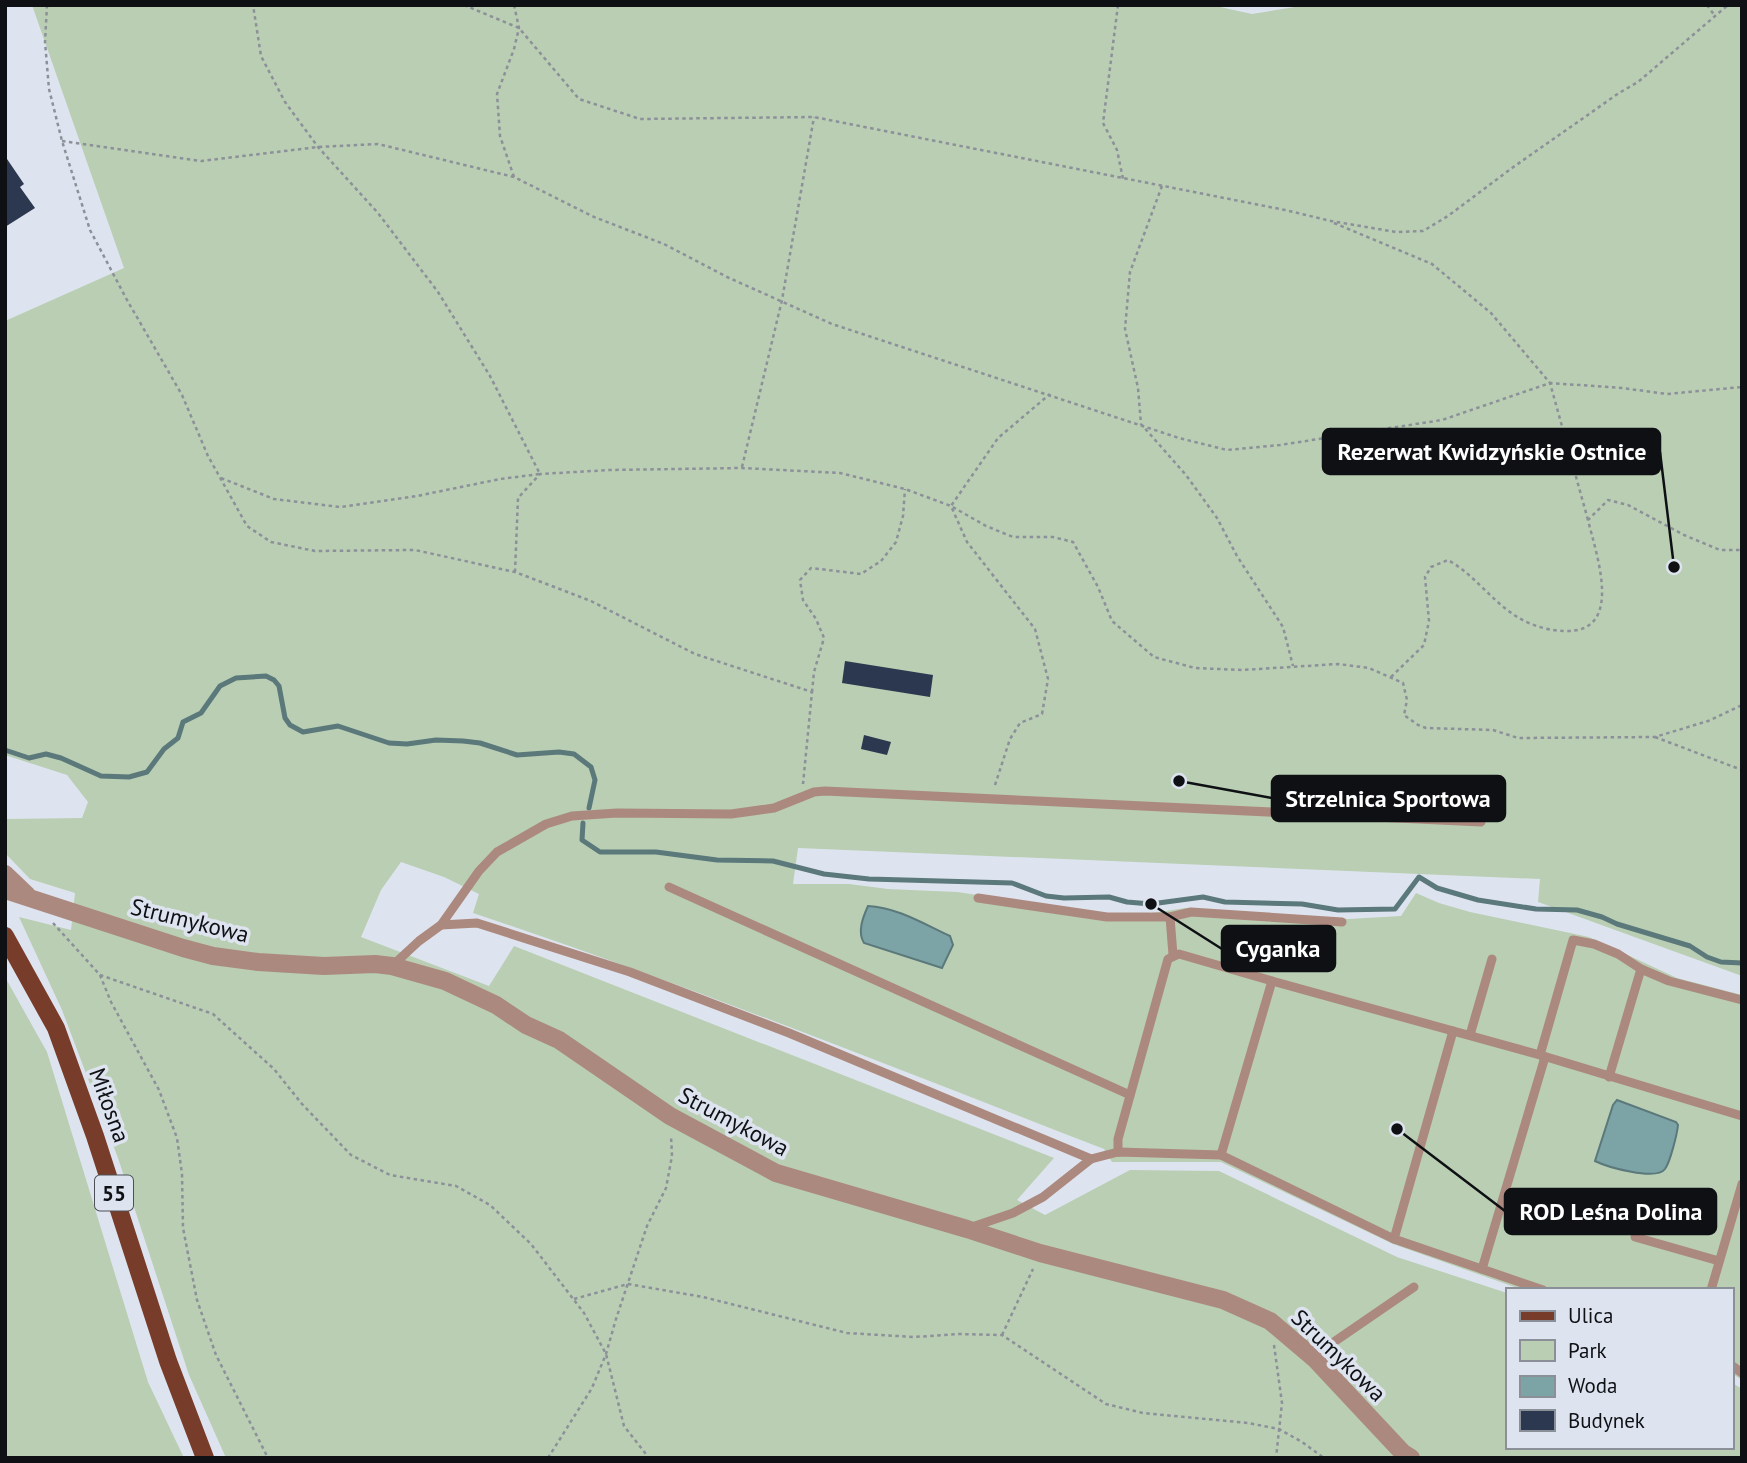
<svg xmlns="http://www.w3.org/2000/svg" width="1747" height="1463" font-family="'PT Sans',sans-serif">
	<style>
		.green { fill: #b9ceb3 }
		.water { fill: #7ca4a7; stroke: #5b787b; stroke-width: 2 }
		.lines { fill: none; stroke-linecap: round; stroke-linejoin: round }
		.stream { stroke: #5b787b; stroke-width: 5 }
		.building { fill: #2c384f }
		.path { stroke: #8c9099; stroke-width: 2.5; stroke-dasharray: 3.5 3.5; stroke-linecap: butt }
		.lane { stroke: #ac897e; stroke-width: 9 }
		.street { stroke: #ac897e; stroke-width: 18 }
		.primary { stroke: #783c2a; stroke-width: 18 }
		.labels { text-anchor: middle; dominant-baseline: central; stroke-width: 7; stroke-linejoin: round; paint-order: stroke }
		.shield { fill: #dee4ef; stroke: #4c5056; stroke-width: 2 }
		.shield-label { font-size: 21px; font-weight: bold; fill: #0e1014 }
		.street-label { font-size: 23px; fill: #0e1014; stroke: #dee4ef }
		.leader { fill: none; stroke: #0e1014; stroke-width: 2.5 }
		.callout-dot { fill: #0e1014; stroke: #dee4ef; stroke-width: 2.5 }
		.callout { fill: #0e1014; stroke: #0e1014; stroke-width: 2.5 }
		.callout-label { font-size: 24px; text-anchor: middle; font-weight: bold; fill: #fff }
	</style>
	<rect width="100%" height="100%" fill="#dee4ef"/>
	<g class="green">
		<path d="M32,5H1211L1252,14L1307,5H1742V976L1538,902L1540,879L798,848L793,884H849L888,889L957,892L1110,914H1146L1185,908L1348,919L1401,916L1416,893L1439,903L1470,912L1589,937L1677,978L1742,995V1380L1731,1373V1290H1523L1393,1244L1221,1162H1112L1104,1149C895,1068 686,984 473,913L479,894L444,877L401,862L381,890L361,937L489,986L514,946L1054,1158L1017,1200L1045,1215L1130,1170L1219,1171L1397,1257L1507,1293V1447H1731V1382L1742,1389V1458H226L189,1375L118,1158L62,1010L19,917L71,930L75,893L30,879L5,853V819L82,818L88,802L67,775L5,755V321L124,268Z"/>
		<path d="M5,977L47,1052L148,1382L184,1458H5Z"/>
	</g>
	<g class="water">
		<path d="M868,906C896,907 924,924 950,936L953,945L942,968L864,943C857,932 863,917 868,906Z"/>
		<path d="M1617,1100L1676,1122L1678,1125C1677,1135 1670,1162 1665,1169C1656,1181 1607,1167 1595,1161L1613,1105Z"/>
	</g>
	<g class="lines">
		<g class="stream">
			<path d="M5,750L29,758L46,754L61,758L101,776L129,777L147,772L164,749L178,738L183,722L201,713L220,686L236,678L266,676L274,680L279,686L285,718L290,725L303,732L338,726L389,743L407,744L436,740L463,741L480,743L517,755L559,752L574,754L591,767L595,780L589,808"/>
			<path d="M583,823L582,840L600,852H656L717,860L773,861L824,874L869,879L1012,883L1046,896L1064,898L1109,897L1127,902L1151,904L1203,897L1225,902L1302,904L1338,910L1395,909L1419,877L1437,888L1478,900L1536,909L1577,910L1602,917L1617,924L1690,946L1707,957L1721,962L1742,963"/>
		</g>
	</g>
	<g class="building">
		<path d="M5,156L24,184L20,187L35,208L5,227Z"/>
		<path d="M845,661L933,675L930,697L842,683Z"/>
		<path d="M864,735L891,742L887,755L861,749Z"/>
	</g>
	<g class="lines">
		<g class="path">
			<path d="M47,5L45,42L49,89L62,141L90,230L127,300L182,395L208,456L247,526L271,542L315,551L415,550L515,572L591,601L695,654L812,692L803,784"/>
			<path d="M464,5L519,28L579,99L640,119L814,117L1285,210L1331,221L1396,232L1423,231L1448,216L1512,168L1619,93L1638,82L1728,5"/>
			<path d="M514,5L519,28L514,49L497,94L500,136L514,177"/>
			<path d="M1118,5L1103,123L1117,150L1123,179"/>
			<path d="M1707,5L1715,16"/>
			<path d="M62,141L201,161L318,147L378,144L514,177L594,217L664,244L727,277L832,324L1179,438L1227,450L1280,445L1442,420L1550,383L1622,388L1667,394L1742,387"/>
			<path d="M1162,186L1130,272L1125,329L1138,388L1141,424L1186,475L1217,518L1237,556L1283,627L1293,666"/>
			<path d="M1334,223L1432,264L1491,313L1550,383L1588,520"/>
			<path d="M742,467L782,300L814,117"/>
			<path d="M221,478L274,499L340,507L417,496L500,479L540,474L490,376L438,292L378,213L318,147L285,102L261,56L253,5"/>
			<path d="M515,572L518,498L540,474L610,470L742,468L840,473L905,489L951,506L986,526L1013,537H1053L1073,542L1098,587L1112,621L1154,657L1195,668L1242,670L1338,664L1369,668L1403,683L1407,700L1404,715L1418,725L1426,728L1493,730L1518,738L1655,737L1708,721L1742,705"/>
			<path d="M1391,677L1424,645L1429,621L1425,577L1431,567L1448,560C1475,575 1492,602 1519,618C1532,626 1551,631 1565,631C1625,633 1596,554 1588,520L1608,500L1628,505L1684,535L1720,550H1742"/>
			<path d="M812,692L814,672L824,638L816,619L803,600L800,580L811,568L861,574L881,561L896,542L903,516L905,489"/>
			<path d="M1655,737L1742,770"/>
			<path d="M995,785L1010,739L1020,723L1042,714L1048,679L1035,629L967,542L951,506L998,438L1050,394"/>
			<path d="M53,923L100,975L111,1002L159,1090L177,1138L182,1174L183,1228L197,1300L216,1355L268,1458"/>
			<path d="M100,975L213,1014L274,1069L302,1104L351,1155L390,1175L456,1186L490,1205L531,1244L584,1313L606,1354L624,1426L649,1458"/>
			<path d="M574,1299L628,1284L703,1297L847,1333L914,1337L959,1334L1002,1335L1106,1404L1143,1413L1248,1423L1279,1429L1302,1442L1324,1458"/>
			<path d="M1002,1335L1033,1269"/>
			<path d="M1274,1345L1282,1403L1276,1458"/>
			<path d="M548,1458L592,1388L606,1354L616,1319L647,1226L666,1188L672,1156L671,1136"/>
		</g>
		<g class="lane">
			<path d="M669,887L1130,1095"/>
			<path d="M978,898L1107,917H1170L1173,955"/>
			<path d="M1170,917L1191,912L1342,922"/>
			<path d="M441,925L477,923L630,972L789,1033L1091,1159L1043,1197L1013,1213L972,1227"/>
			<path d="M392,966L419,941L441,925L479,871L497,852L546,824L572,816L617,813L731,814L774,808L814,792L825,791L1481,822"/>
			<path d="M1470,1035L1492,959"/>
			<path d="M1540,1055L1573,940L1594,944L1618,954L1641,969L1669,981L1742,1000"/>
			<path d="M1609,1077L1641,969"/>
			<path d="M1118,1152V1139L1168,959L1179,954L1272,981"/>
			<path d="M1221,1155L1394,1239L1453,1031"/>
			<path d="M1091,1159L1118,1152L1221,1155L1272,981L1540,1055L1742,1116"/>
			<path d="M1635,1237L1719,1261"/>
			<path d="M1394,1239L1543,1290"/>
			<path d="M1482,1269L1545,1057"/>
			<path d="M1711,1290L1742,1184"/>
			<path d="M1312,1357L1414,1287"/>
			<path d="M1731,1365L1742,1373"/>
		</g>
		<g class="street">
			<path d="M5,874L27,895"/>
			<path d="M5,890L183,948L213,956L258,962L324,966L375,964L392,966L445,981L496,1005L526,1025L559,1040L670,1116L776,1173L967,1229L1040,1253L1223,1300L1270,1321L1315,1359L1403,1453L1411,1458"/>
		</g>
		<path class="primary" d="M5,936L56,1028L95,1136L168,1361L205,1458"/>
	</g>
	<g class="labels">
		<rect class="shield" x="95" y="1175.5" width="38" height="35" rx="5"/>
		<g class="shield-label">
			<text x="114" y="1193">55</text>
		</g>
		<g class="street-label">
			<text transform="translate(190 920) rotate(14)">Strumykowa</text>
			<text transform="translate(110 1105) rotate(70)">Miłosna</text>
			<text transform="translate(734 1121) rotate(28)">Strumykowa</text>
			<text transform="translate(1339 1355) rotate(44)">Strumykowa</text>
		</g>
	</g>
	<path class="leader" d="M1674 567L1660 452M1179 781L1272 798M1151 904L1222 949M1397 1129L1505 1211"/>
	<g class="callout-dot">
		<circle cx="1674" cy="567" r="7"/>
		<circle cx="1179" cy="781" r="7"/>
		<circle cx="1151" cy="904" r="7"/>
		<circle cx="1397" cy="1129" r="7"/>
	</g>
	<g class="callout">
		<rect x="1323" y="429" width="337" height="45" rx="7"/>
		<rect x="1272" y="776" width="233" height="45" rx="7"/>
		<rect x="1222" y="926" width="113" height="45" rx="7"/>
		<rect x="1505" y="1189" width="211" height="45" rx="7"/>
	</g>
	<g class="callout-label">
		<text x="1492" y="460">Rezerwat Kwidzyńskie Ostnice</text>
		<text x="1388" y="807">Strzelnica Sportowa</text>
		<text x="1278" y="957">Cyganka</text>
		<text x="1611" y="1220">ROD Leśna Dolina</text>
	</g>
	<rect width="1747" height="1463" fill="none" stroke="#0e1014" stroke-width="14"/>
	<rect x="1506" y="1288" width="228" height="161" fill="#dee4ef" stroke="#8b8f97" stroke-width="2"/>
	<rect x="1520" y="1311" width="35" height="10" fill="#783c2a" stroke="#8b8f97" stroke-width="2"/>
	<text x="1568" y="1323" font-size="21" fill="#0e1014">Ulica</text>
	<rect x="1520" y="1340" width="35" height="21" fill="#b9ceb3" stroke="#8b8f97" stroke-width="2"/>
	<text x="1568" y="1358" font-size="21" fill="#0e1014">Park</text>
	<rect x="1520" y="1376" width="35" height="21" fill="#7ca4a7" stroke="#8b8f97" stroke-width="2"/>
	<text x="1568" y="1393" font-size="21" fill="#0e1014">Woda</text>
	<rect x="1520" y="1410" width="35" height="21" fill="#2c384f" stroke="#8b8f97" stroke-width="2"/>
	<text x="1568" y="1428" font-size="21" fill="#0e1014">Budynek</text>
</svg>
